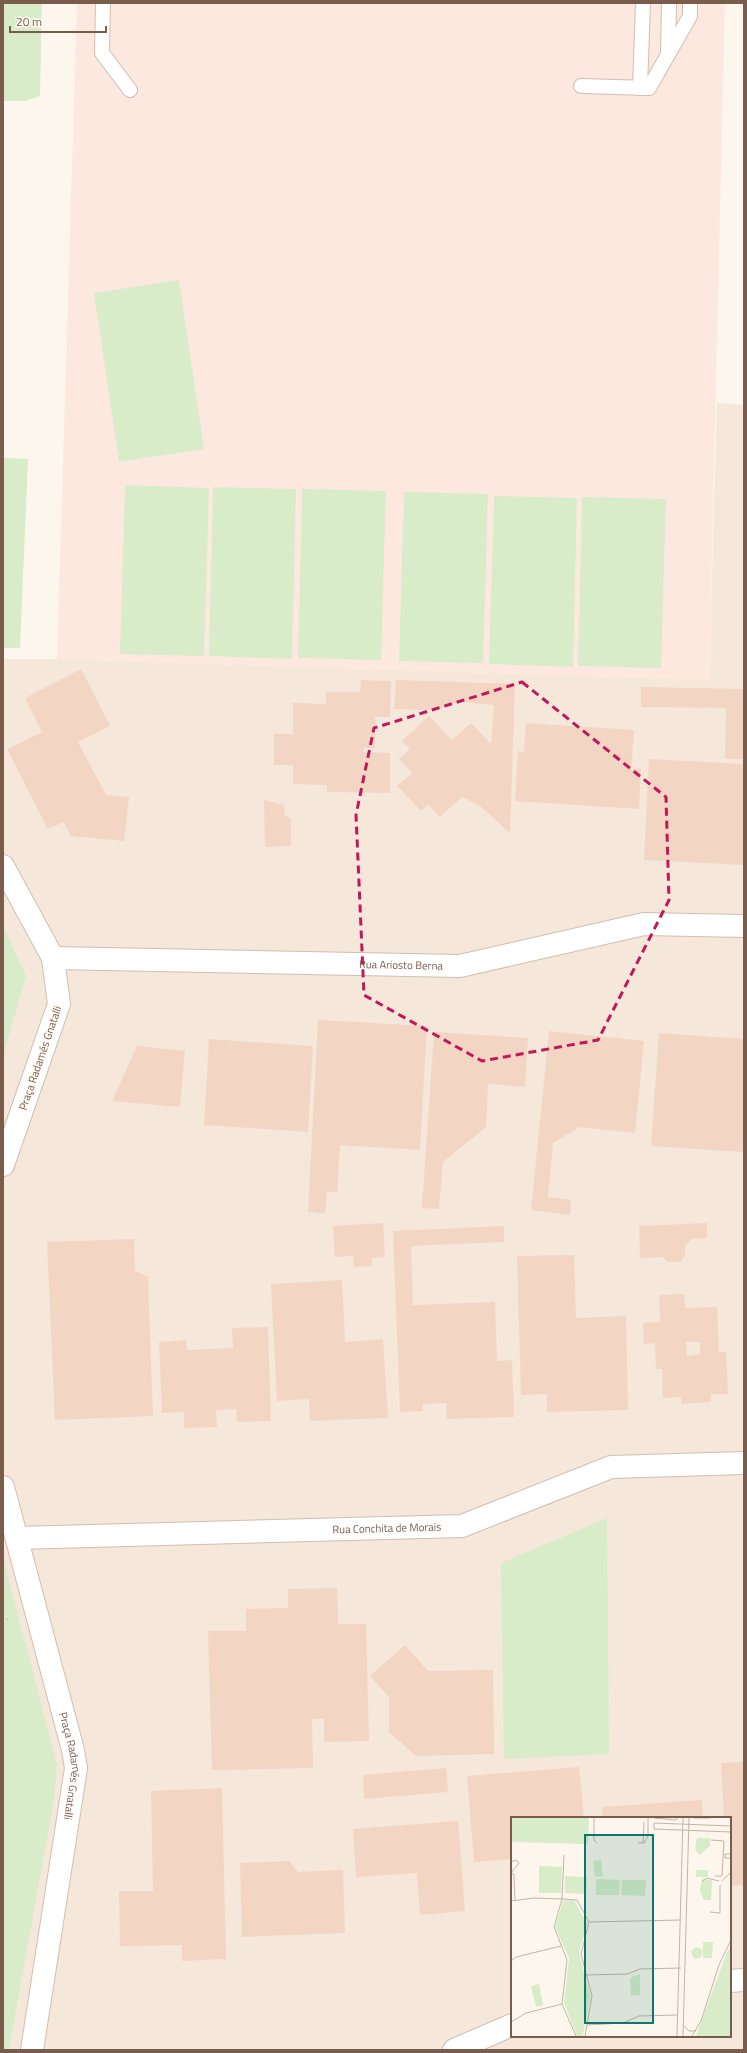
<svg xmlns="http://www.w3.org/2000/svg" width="747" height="2053" font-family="'Titillium Web',sans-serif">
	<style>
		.residential { fill: #f5e8da; fill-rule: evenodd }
		.commercial { fill: #fde8e0 }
		.green { fill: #d8ecc9 }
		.building { fill: #f3d5c3; fill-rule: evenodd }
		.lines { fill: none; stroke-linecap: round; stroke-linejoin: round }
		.lane-casing { stroke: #d1beb0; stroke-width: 16 }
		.street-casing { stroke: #d1beb0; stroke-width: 24 }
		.path { stroke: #d9b8a5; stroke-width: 2.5; stroke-dasharray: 1 3; stroke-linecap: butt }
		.lane { stroke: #fff; stroke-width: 14 }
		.street { stroke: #fff; stroke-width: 22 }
		.marked { fill: none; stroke: #c2185b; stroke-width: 3; stroke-dasharray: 8 5; stroke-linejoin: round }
		.labels { text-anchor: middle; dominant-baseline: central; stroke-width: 3; stroke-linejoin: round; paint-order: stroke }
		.street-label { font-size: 11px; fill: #7a5c4d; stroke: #fffaf3 }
		.inset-road { fill: none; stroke: #c5b3a7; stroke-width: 1 }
		.view { fill: #0f766e; fill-opacity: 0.15; stroke: #0f766e; stroke-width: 2 }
		.inset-edge { fill: none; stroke: #7a5c4d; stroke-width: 2 }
	</style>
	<rect width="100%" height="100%" fill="#fdf6ec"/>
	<path class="residential" d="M717,403L744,405V2050H3V659H57L709,680ZM512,1818H730V2036H512Z"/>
	<path class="commercial" d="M77,3H725L709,680L57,659Z"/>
	<g class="green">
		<path d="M3,3H42L40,96L26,101H3Z"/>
		<path d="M179,280L204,449L119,462L94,293Z"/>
		<path d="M3,458L28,459L20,648H3Z"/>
		<path d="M125,485L209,488L204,656L120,654Z"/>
		<path d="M213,487L296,489L292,659L209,656Z"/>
		<path d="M302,489L386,491L381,660L298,658Z"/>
		<path d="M404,492L488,494L483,663L399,661Z"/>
		<path d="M494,496L577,498L573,667L489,664Z"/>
		<path d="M582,497L666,499L661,668L578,666Z"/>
		<path d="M3,926L26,976L3,1057Z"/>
		<path d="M607,1518L609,1754L504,1759L501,1563Z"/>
		<path d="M3,1557L57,1765L54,1800L9,2050H3Z"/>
	</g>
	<g class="building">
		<path d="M81,669L110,726L78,742L106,795L129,797L124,841L71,836L64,822L48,829L7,749L42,732L25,698Z"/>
		<path d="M361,680L391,681L390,717H375V748H364L363,752L390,753V793L327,792V785L293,784V765H274V734H293V703L326,704V692H360Z"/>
		<path d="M396,680L515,684L510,833L479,805L462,797L440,817L428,804L421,811L397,786L412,773L399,759L410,749L402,741L429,716L452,740L471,723L491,744L494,705L462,702L431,710L394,709Z"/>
		<path d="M641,687L744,689V759H725L726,708L641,707Z"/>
		<path d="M526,723L634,730L631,769H641L639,809L515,801L518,751L524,752Z"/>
		<path d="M649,759L744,764V865L644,860Z"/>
		<path d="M264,800L284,805L285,815L291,818V846L265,847Z"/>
		<path d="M318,1020L427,1026L420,1150L340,1145L337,1192H327L325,1213L308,1212Z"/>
		<path d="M549,1031L644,1041L635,1133L580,1127L553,1143L548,1197L571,1200L570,1215L531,1210Z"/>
		<path d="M434,1032L528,1038L525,1087L488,1084L486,1127L443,1162L439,1209L422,1208Z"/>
		<path d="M659,1033L744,1039V1152L651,1146Z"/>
		<path d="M209,1039L313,1046L308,1132L204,1125Z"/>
		<path d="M137,1046L185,1051L180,1107L112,1101Z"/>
		<path d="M383,1223L385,1257L372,1258V1266L354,1267L353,1256L335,1257L333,1226Z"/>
		<path d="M707,1223V1238L691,1239L685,1246V1255L680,1262H667L663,1257L640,1258L639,1226Z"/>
		<path d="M504,1226V1242L411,1246L413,1305L495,1302L497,1361L512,1360L514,1417L447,1419L446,1403L423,1404V1411L400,1412L393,1231Z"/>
		<path d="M134,1239L135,1271L148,1277L153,1416L55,1420L47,1242Z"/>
		<path d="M574,1255L576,1318L626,1316L628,1410L547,1412V1394L521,1395L517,1256Z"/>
		<path d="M342,1280L345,1342L383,1339L388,1418L310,1421L309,1399L277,1401L271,1284Z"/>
		<path d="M684,1294L685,1308L717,1307L719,1352H726L728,1394H711V1402L681,1404V1397L663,1398L662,1369H656L655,1343L644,1344L643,1323L660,1322L659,1295ZM686,1342H700V1355L687,1356Z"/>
		<path d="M268,1327L271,1421L237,1422L236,1409L216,1410L217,1427L184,1428V1412L162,1413L159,1342L186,1340L187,1350L233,1348L232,1328Z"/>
		<path d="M337,1588L338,1624H366L369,1741L324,1742V1719H312L313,1768L212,1770L208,1631H246V1609L288,1608V1589Z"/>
		<path d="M405,1645L428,1671L493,1670L494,1754L416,1756L389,1732V1697L370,1676Z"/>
		<path d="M744,1762V1885L730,1886V1818H724L721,1763Z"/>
		<path d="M579,1767L584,1818H512V1859L474,1862L467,1776Z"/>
		<path d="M446,1768L448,1792L364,1799L363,1775Z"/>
		<path d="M222,1788L226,1959L182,1961V1945L120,1946L119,1891H153L151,1791Z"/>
		<path d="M702,1800L703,1818H603L602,1807Z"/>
		<path d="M458,1821L465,1911L420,1915L417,1873L356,1877L353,1829Z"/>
		<path d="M289,1861L298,1872L343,1870L345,1933L242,1937L240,1863Z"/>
	</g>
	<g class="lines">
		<defs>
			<g id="lane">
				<path d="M103,3L102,53L130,90"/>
				<path d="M668,53L669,3"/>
				<path d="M581,86L649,88L690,16V3"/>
				<path d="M640,88L643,3"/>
			</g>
			<g id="street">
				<path d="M3,866L53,958L59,1004L3,1165"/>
				<path id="s1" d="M53,958L460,966L644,924L744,926"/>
				<path id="s2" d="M3,1487L73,1750L76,1768L32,2050"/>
				<path id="s3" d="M17,1538L462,1526L611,1467L744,1463"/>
				<path d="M730,1981L744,1980"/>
				<path d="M454,2050L512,2025"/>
			</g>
		</defs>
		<use href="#lane" class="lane-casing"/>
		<use href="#street" class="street-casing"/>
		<path class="path" d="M3,1621L10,1618"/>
		<use href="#lane" class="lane"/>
		<use href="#street" class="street"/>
	</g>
	<path class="marked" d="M522,682L666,797L669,900L598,1040L482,1061L364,995L356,815L374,728Z"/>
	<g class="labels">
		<g class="street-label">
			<text stroke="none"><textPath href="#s1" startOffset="348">Rua Ariosto Berna</textPath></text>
			<text transform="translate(40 1058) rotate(-71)">Praça Radamés Gnatalli</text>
			<text stroke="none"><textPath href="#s3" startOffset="370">Rua Conchita de Morais</textPath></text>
			<text stroke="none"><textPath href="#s2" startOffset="288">Praça Radamés Gnatalli</textPath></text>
		</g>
	</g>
	<g transform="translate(511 1817)">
		<rect width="220" height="220" fill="#fdf6ec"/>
		<path d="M0,1H78L77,27L0,25ZM186,21H199V29L189,38L184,33L186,31L184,30ZM90,43L92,59L84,60L82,44ZM28,49L51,50L50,76H28ZM185,53H197V60H185ZM54,59L76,60L75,77L54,76ZM85,62L109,63L108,78H85ZM193,62L201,63L200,83H193L189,74L190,65ZM111,63H135L134,79L110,78ZM63,83L76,107L68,136L79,179L72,219H66L53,186L58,141L44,110L52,84ZM192,125H202L201,141H192ZM220,129V219H185L216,135ZM180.5 136a5.5 5.5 0 1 1 11 0a5.5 5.5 0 1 1-11 0ZM129,157V178L120,179L119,161ZM28,167L32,188L25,190L20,169Z" fill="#d8ecc9"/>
		<path class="inset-road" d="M83,1V23L86,26M143,1L165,3L166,1M183,1H199M220,9L143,6V12L220,15M200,23L213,24L211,59H204M127,26H133L137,19V1M132,26L133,5M220,37H214V41H220M0,45L5,43L8,46L0,56M0,55L3,58L4,83M191,64L196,61L208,64M211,64L220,55M0,84L23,81L51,82L53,38M199,95L209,96V68M78,105L170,103M0,144L5,140L50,129M75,158L116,157L129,152L170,151M0,205L15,196L51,187M76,208L112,206L128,199L166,198M173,209L178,214H185M65,219L51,187L56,143L43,110L51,82L66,83L78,105L70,137L81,179L74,219M166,219L172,1M172,219L178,1M181,219L190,204L208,148L220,123"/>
		<path class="view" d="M74,18H142V206H74Z"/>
		<rect width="220" height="220" class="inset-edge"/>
	</g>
	<rect width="747" height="2053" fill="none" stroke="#7a5c4d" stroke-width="8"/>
	<path d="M10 26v6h96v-6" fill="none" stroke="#7a5c4d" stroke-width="2"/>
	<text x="16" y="26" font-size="12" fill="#7a5c4d" stroke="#fffaf3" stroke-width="3" paint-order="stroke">20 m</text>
</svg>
